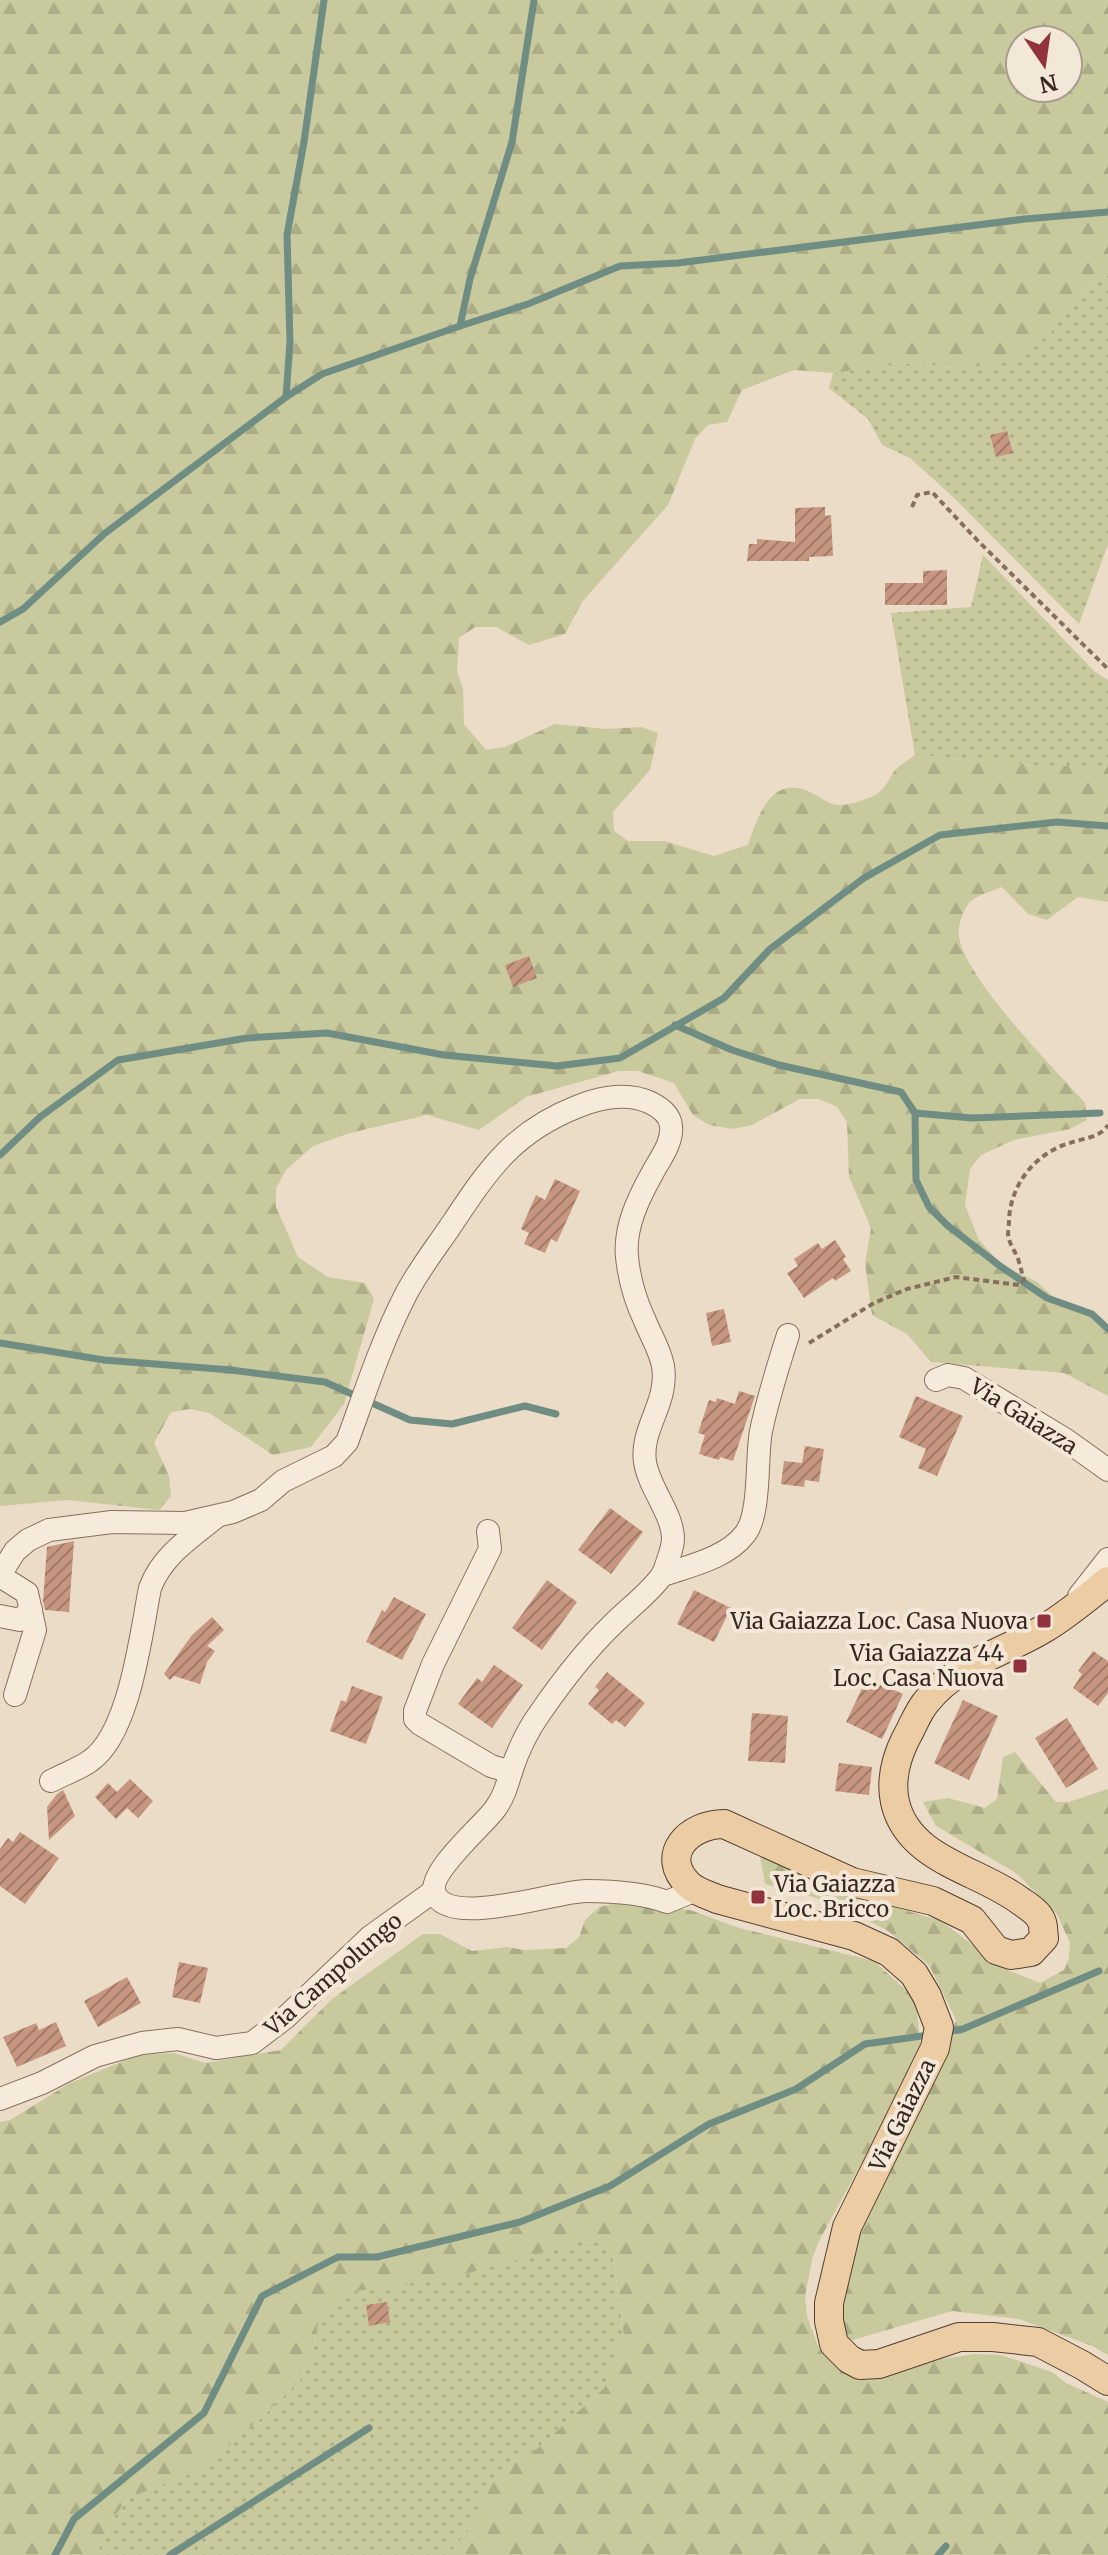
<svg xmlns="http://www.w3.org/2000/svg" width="1108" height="2555" font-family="Merriweather,serif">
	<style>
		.grass { fill: url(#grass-dots) }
		.forest { fill: url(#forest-firs); fill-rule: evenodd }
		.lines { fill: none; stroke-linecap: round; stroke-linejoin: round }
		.stream { stroke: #6f8d82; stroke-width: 7 }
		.building { fill: url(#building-hatch) }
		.minor-casing { stroke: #866f5e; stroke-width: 24 }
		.major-casing { stroke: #543e32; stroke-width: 30 }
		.path { stroke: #866f5e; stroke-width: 4; stroke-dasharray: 6 4; stroke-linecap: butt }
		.minor { stroke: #f6ebda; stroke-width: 22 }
		.major { stroke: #ebcca3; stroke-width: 28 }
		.poi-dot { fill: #90333e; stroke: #f3e8d7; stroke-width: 3 }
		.labels { text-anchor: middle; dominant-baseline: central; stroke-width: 8; stroke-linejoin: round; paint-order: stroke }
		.street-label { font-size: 22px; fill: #372921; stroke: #f3e8d7 }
		.poi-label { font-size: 22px; fill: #372921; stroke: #f3e8d7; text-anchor: end }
	</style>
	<defs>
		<pattern id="grass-dots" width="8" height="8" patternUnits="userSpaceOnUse" patternTransform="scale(2)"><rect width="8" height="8" fill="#c8c99c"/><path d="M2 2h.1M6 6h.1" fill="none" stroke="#acad86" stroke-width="1.8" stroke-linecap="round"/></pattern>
		<pattern id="forest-firs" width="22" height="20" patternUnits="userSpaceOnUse" patternTransform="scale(2)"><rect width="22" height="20" fill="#c8c99c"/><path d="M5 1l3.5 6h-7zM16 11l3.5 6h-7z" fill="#acad86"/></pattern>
		<pattern id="building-hatch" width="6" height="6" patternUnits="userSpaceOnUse" patternTransform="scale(2)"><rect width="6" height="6" fill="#c69680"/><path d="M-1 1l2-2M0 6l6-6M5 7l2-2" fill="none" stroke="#a27a68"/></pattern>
	</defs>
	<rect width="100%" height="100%" fill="#ebdcc8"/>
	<g class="grass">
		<path d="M1105,276H1108V544L1079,624L953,497L910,458L882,445L868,419L829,388L833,373L904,363L965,368L1048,336L1081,293Z"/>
		<path d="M983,555L1094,671L1108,680V766H1047L915,755L891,613L971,607Z"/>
		<path d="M580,2242L601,2243L613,2257L624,2336L609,2365L605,2387L538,2448L500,2470L480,2518L447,2555H96L114,2517L128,2498L198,2471L258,2421L300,2380L314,2344L320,2314L350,2291L455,2277Z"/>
	</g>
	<g class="forest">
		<path d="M0,0H1108V276H1105L1081,293L1048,336L1013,362L965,368L905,363L833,373L794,370L742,390L727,422L708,425L695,439L668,505L582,602L565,634L529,645L496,627H475L459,638L457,672L463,688L464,724L486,750L505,747L555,724L606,729L642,727L658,733L650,770L613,812L614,831L628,841H664L714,856L748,845C757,819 770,775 808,791C827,800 830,809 853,803C864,801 879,795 885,786C889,781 891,775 895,770C901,765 908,760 915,755L1047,766H1108V902L1078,897L1047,920L1028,914L1002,887C993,891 976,895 969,903C963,910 957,928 959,937C967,981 1053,1067 1085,1103L1087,1120L1070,1129L1014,1140L981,1155L970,1169L965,1205L979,1240L1002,1265L1037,1282L1061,1304L1094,1316L1108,1331V1396L1064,1373L931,1362L907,1334L872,1315L865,1263L871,1228L849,1177L847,1122L837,1107L819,1099H800L752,1125L733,1129L709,1125L693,1115L674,1083L638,1071H619L526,1097L479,1130L427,1115L350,1133L313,1146L286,1170L276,1188V1207L298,1257L328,1277L365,1283L374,1299L344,1404L311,1447L273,1455L209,1413L190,1409L171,1412L154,1443L169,1476L171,1496L159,1510L67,1500L0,1506ZM1020,40H1068V88H1020Z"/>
		<path d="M1015,1752L1056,1802H1069L1108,1789V2355L1092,2346L1019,2319L952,2311L853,2340L840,2335L834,2319L858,2223L940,2062L956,2020L929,1965L888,1931L834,1903L765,1884L760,1857L773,1856L865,1898L941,1921L1005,1969L1040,1983L1064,1970L1069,1958L1070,1943L1057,1914L1016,1873L936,1826L923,1802L948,1798L985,1808L997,1799L1003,1757Z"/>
		<path d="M617,1903L690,1910L739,1928L874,1961L916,1999L921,2053L818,2243L812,2260L805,2297L807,2316L819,2349L831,2362L871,2379L941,2359L975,2354L1001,2355L1052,2372L1066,2383L1108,2402V2555H447L480,2518L478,2495L500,2470L538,2448L605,2387L609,2365L624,2336L613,2257L601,2243L580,2242L455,2277L349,2292L320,2314L314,2344L300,2380L258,2421L198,2471L128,2498L114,2517L96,2555H0V2122L10,2120L70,2083L138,2055L174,2053L205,2063L281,2050L332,1999L423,1934H440L472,1951L507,1947L525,1950L566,1948L579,1937L585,1920L599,1907Z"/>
	</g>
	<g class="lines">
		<g class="stream">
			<path d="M460,326L470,279L512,142L534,0"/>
			<path d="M286,397L290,342L287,235L304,142L324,0"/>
			<path d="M0,622L23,609L104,534L286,397L322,374L460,326L528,304L620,266L678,263L1025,219L1108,212"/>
			<path d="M675,1025L732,1050L779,1065L901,1092L915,1113L916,1180L929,1207L947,1225L1000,1266L1047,1298L1092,1314L1108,1329"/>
			<path d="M915,1113L972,1118L1100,1113"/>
			<path d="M0,1155L40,1117L118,1060L247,1038L327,1033L444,1055L557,1066L620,1058L724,998L770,949L864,878L940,835L1057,822L1108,826"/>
			<path d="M0,1343L104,1360L231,1370L325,1382L410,1420L452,1424L525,1406L556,1414"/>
			<path d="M945,2032L963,2029L1099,1971"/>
			<path d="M55,2555L74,2519L204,2413L262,2296L338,2257H377L520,2222L610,2186L709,2124L796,2089L865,2044L929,2035"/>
			<path d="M170,2555L369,2428"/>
			<path d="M938,2555L946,2546"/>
		</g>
	</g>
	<g class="building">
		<path d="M1007,431L1013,453L996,457L990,435Z"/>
		<path d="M825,507V516L831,515L833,556L809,557V561H747L749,544H757V539L795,542V508Z"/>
		<path d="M947,570V605H885V583H923V571Z"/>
		<path d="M529,956L537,978L513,987L505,965Z"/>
		<path d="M555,1179L580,1191L557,1242L551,1239L545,1253L524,1244L529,1233L521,1229L536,1195L545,1200Z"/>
		<path d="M835,1240L846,1257L843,1259L851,1271L835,1281L833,1278L804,1298L787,1273L798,1266L794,1259L818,1243L822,1249Z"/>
		<path d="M724,1309L731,1342L712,1346L706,1313Z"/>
		<path d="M739,1391L755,1396L733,1461L720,1457L719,1460L699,1454L705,1435L698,1433L709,1400L716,1402L717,1398L735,1404Z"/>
		<path d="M916,1396L963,1416L937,1476L918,1468L926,1449L899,1437Z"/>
		<path d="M805,1446L824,1449L819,1482L805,1480L804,1487L781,1484L784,1461L802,1463Z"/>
		<path d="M610,1508L643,1532L611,1574L578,1550Z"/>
		<path d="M74,1541L69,1612L45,1610L43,1601L47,1547Z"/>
		<path d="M547,1580L577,1602L542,1650L512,1628Z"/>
		<path d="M694,1590L731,1608L714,1642L677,1624Z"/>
		<path d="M394,1597L426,1614L402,1660L366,1642L382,1610L385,1612Z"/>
		<path d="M212,1617L224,1630L207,1646L215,1651L207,1662L200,1684L174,1676L170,1680L164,1674L192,1635Z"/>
		<path d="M1093,1651L1108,1661V1693L1098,1706L1073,1688L1082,1674L1078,1671Z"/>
		<path d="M494,1665L523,1685L492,1728L458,1704L477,1678L482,1682Z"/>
		<path d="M607,1672L645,1703L625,1727L616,1720L612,1724L588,1704L599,1690L595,1687Z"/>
		<path d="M867,1678L903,1694L882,1739L846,1722Z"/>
		<path d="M352,1686L383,1697L366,1744L330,1731L341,1700L346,1702Z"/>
		<path d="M963,1700L998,1716L969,1780L934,1763Z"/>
		<path d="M752,1713L788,1716L785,1763L748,1761Z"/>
		<path d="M1067,1718L1098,1769L1066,1788L1035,1738Z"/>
		<path d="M839,1763L872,1767L869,1795L835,1791Z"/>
		<path d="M130,1779L153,1801L138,1818L127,1808L116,1819L95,1797L108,1783L117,1792Z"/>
		<path d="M63,1790L75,1816L49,1840L47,1807L57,1794Z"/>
		<path d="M20,1832L59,1858L25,1904L0,1886V1849L8,1838L13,1842Z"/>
		<path d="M179,1962L208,1968L200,2003L172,1997Z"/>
		<path d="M127,1977L141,2003L98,2027L84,2001Z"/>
		<path d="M56,2022L66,2046L17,2067L3,2037L36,2023L39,2030Z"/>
		<path d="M387,2302L390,2322L369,2326L366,2305Z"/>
	</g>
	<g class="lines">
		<defs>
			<g id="minor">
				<path d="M936,1380L948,1375L964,1378L1066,1440L1108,1470"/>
				<path d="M488,1531L490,1549L433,1664L415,1711V1719L420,1724L491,1766L511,1772"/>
				<path d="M0,1575L15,1551L28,1540L49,1530L112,1522L185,1523L233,1512L261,1500L283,1481L334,1456L347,1442C365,1393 381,1343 405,1296C417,1272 435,1249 450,1227C488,1170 512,1132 579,1106C601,1097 629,1092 651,1103C661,1108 670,1115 671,1126C673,1142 660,1159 653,1172C639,1197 624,1227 627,1257C629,1277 636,1302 645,1321C651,1336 660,1350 663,1366C669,1403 640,1428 645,1462C649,1488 673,1514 673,1539C673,1547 669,1556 667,1563C665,1569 664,1573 660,1578C647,1595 628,1609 613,1624C585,1651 562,1681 540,1713C527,1731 518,1750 511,1772C507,1785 504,1797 495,1809C483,1826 426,1873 435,1894C451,1928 556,1891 586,1891C611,1891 643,1893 667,1902L696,1890"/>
				<path d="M663,1575C689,1566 727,1558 745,1534C761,1514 756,1457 761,1431C768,1398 778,1366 788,1335"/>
				<path d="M0,1576L27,1593L35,1630L15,1695"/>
				<path d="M1079,1596L1108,1559"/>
				<path d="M0,1616L20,1620L31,1610"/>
				<path d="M51,1781C64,1774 79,1769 90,1761C130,1734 141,1633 150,1588C162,1556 189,1539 215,1518"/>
				<path d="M0,2099L42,2083L95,2056L142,2043L178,2039L216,2048L252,2043L285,2018L370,1937L434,1891"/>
			</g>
			<path id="major" d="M1108,1581C1088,1597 1067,1615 1045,1628C1006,1652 956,1664 927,1701C918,1711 913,1726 906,1738C896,1758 890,1779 895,1802C908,1860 977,1869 1019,1900C1026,1905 1038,1912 1041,1920C1044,1924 1043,1933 1044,1938L1031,1952L1011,1955L996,1950L972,1920L933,1901L852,1882L724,1824C689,1824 658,1855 689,1885C697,1892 708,1895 717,1899L854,1936L889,1952L914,1974L927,1996L939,2027L935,2048L847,2227L829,2303V2321L834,2344L849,2359L860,2365L879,2364L959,2337H993L1038,2342L1082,2365L1108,2381"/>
		</defs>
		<use href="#minor" class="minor-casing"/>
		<use href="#major" class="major-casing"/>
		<g class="path">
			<path d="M912,507L917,495L932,492L978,541L1108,669"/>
			<path d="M809,1343L874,1303L907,1289L956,1277L1019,1285L1024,1280C1022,1274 1021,1268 1019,1262C1017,1254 1011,1247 1009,1239C1007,1234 1009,1226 1009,1221C1010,1185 1035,1153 1070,1143C1083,1138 1100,1138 1108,1125"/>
		</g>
		<use href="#minor" class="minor"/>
		<use href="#major" class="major"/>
	</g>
	<g class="poi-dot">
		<rect x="1036" y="1613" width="16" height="16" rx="4"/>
		<rect x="1012" y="1658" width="16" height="16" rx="4"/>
		<rect x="750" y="1889" width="16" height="16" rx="4"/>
	</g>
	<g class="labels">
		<g class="street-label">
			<text transform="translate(1024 1416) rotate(32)">Via Gaiazza</text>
			<text transform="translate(333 1974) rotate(-41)">Via Campolungo</text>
			<text transform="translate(902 2115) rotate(-64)">Via Gaiazza</text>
		</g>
		<g class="poi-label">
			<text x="1028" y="1621">Via Gaiazza Loc. Casa Nuova</text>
			<text x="1004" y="1653">Via Gaiazza 44<tspan x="1004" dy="25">Loc. Casa Nuova</tspan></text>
			<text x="774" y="1884" text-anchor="start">Via Gaiazza<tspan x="774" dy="25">Loc. Bricco</tspan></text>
		</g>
	</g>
	<g transform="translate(1044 64) rotate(167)"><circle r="38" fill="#f3e8d7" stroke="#a89c8e" stroke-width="2"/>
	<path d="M0-6L14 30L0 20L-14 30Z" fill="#90333e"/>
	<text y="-12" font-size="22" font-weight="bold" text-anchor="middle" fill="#372921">N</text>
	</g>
</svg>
